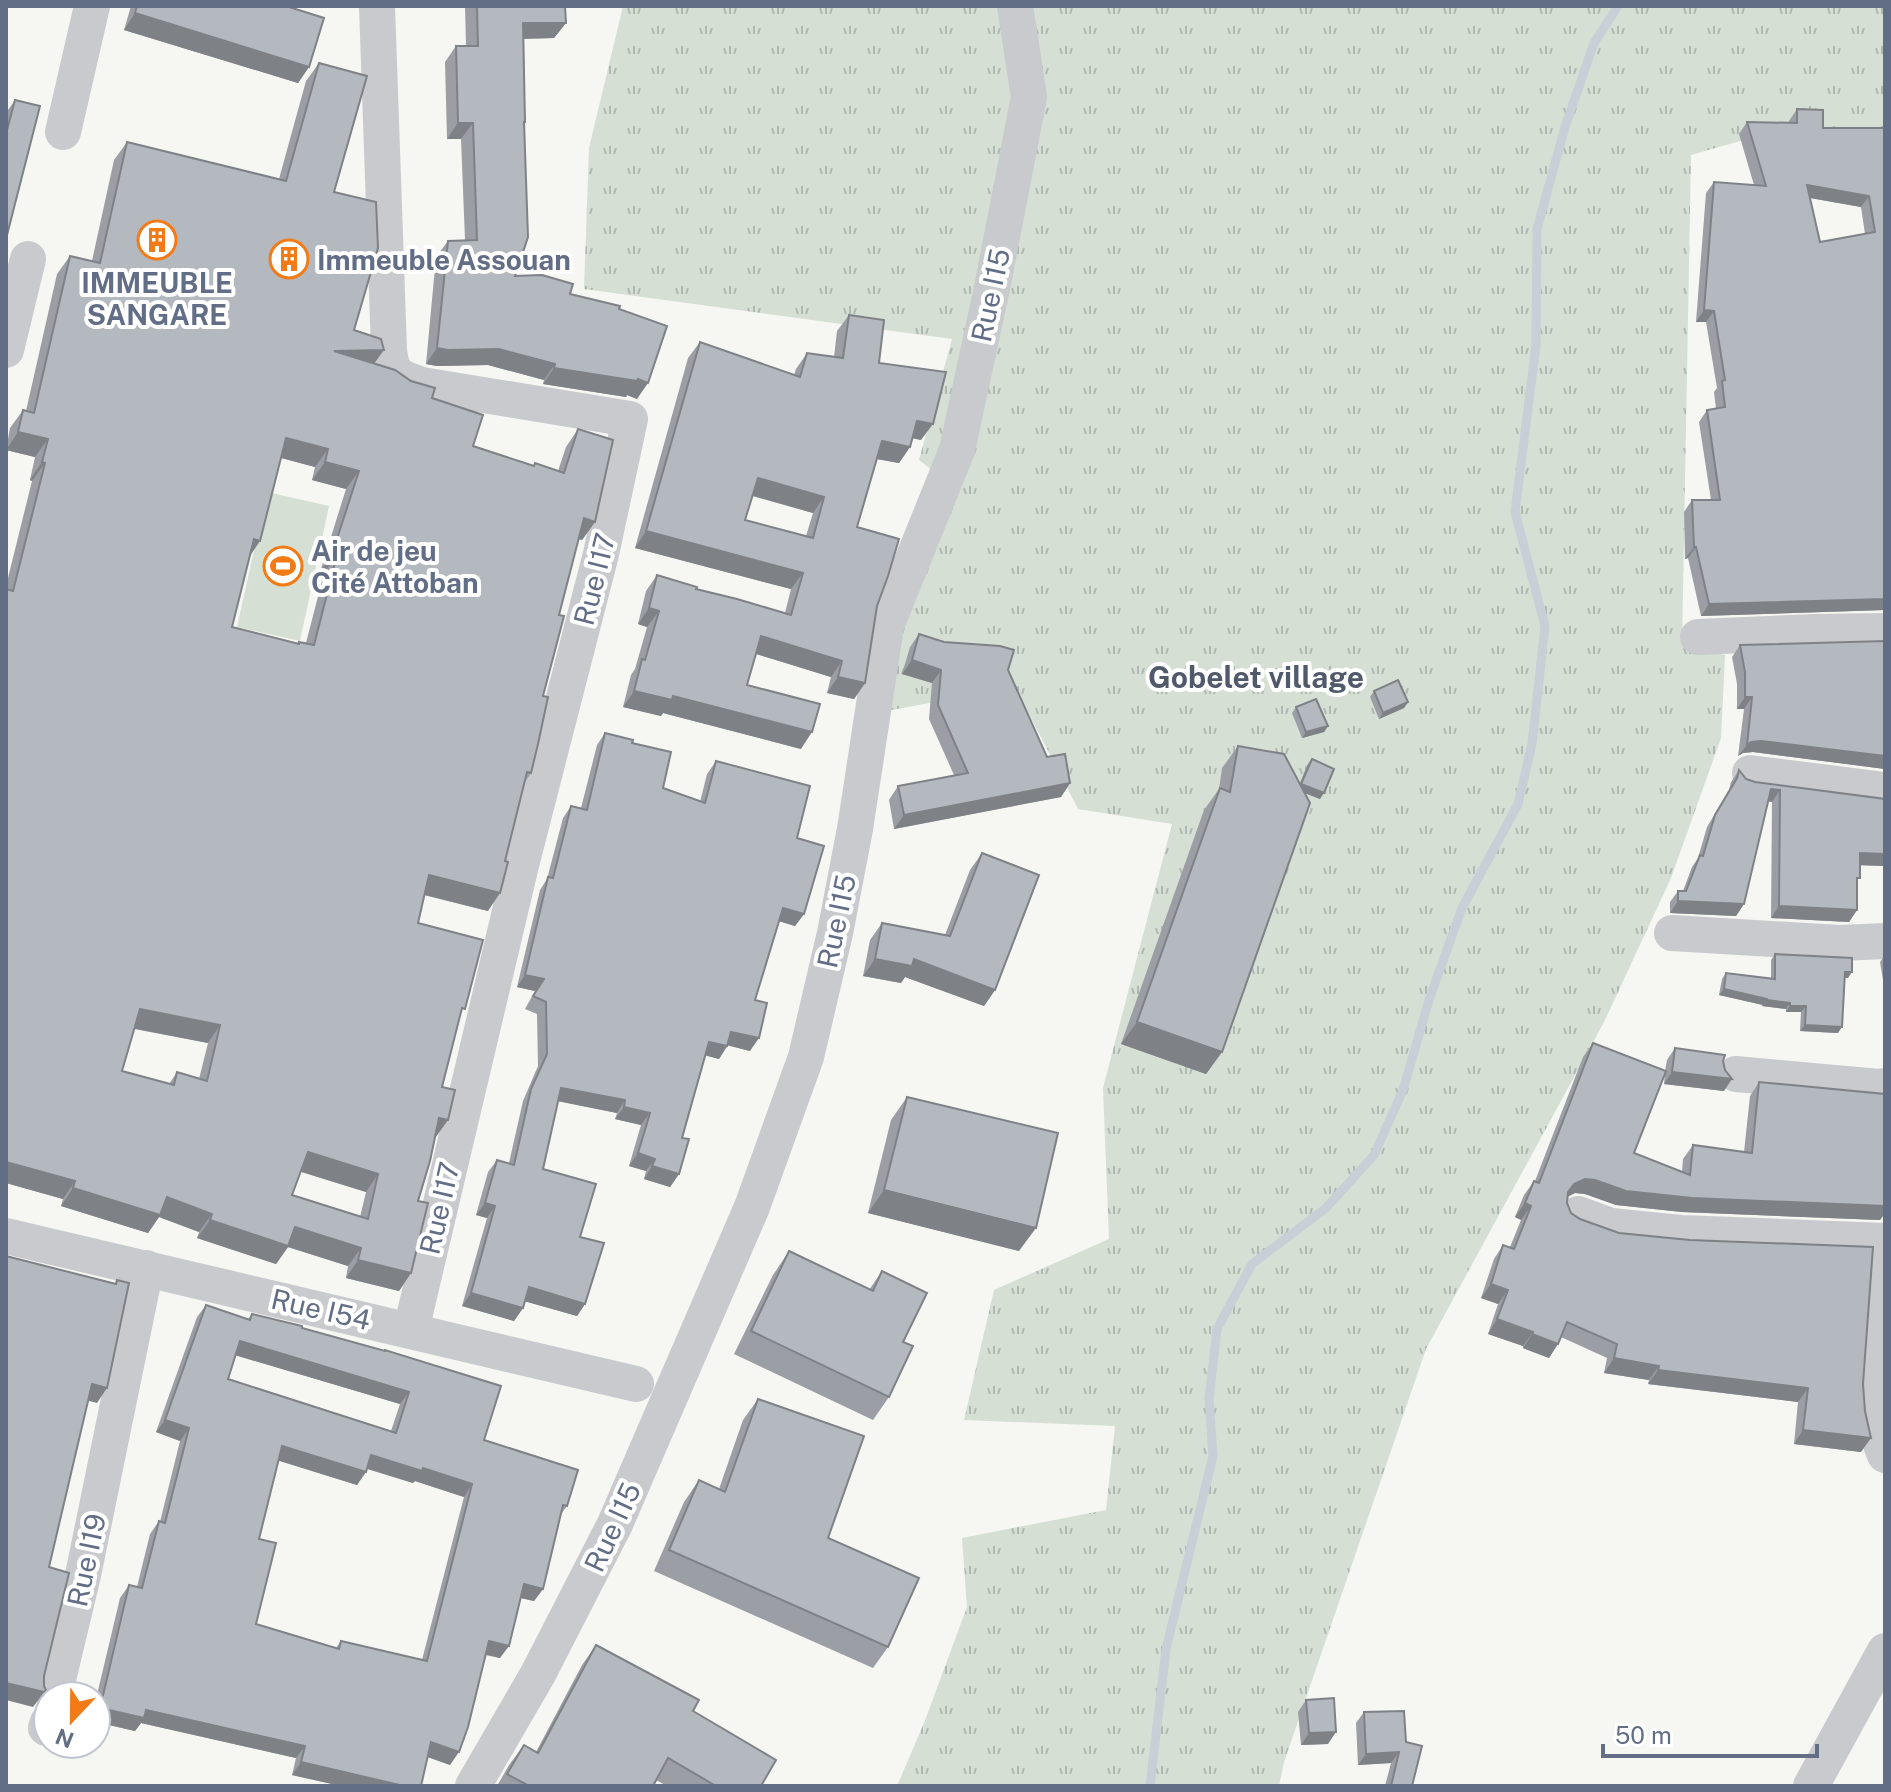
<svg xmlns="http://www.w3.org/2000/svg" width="1891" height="1792" font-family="'Public Sans',sans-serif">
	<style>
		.grass { fill: url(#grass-tufts) }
		.garden { fill: #d5dfd3 }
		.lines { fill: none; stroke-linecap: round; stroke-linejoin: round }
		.stream { stroke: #c8cfd6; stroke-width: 9 }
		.minor { stroke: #c8cace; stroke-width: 36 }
		.wall { fill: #9b9fa5; fill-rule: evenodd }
		.shaded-wall { fill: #7e8286 }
		.building { fill: #b4b9c0; stroke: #7e8286; stroke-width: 2; fill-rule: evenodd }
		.labels { text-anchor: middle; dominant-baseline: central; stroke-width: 8; stroke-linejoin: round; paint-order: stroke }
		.poi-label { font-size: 28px; font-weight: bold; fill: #626e86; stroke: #fff; text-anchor: start }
		.street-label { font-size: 28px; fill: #626e86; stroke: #fff }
		.neighbourhood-label { font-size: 30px; font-weight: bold; fill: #515a6b; stroke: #fff }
	</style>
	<defs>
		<pattern id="grass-tufts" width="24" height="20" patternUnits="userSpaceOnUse" patternTransform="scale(2)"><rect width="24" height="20" fill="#d5dfd3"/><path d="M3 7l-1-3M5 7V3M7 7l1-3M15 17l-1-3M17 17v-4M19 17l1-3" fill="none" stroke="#b0b9b1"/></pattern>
	</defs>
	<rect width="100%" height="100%" fill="#f6f6f2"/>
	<path class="grass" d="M623,6H1885V154L1793,126L1691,155L1682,645L1725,655L1721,738L1671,878L1605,1020L1426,1349L1284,1762L1279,1786H897L924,1723L967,1607L962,1538L1106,1510L1115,1426L964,1420L994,1290L1109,1239L1103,1088L1172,824L1078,809L1015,687L876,713L951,485L919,460L952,339L584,289L589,148Z"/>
	<path class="garden" d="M267,492L329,506L300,641L237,627Z"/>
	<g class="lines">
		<path class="stream" d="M1150,1786L1166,1649L1213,1456L1209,1399L1217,1329L1252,1264L1326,1208L1374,1155L1403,1090L1429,1000L1462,908L1518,804L1532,744L1545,626L1515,512L1536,345L1537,229L1565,127L1594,43L1618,6"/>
		<g class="minor">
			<path d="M377,6L389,350C392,376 399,377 422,385L630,419L601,554L521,865L411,1330"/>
			<path d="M63,132L92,6"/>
			<path d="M6,350L28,259"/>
			<path d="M1698,637L1815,632L1885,631"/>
			<path d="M1750,773L1885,790"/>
			<path d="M1672,933L1840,943L1885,941"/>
			<path d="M1736,1074L1879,1087L1885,1086"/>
			<path d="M1578,1214L1611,1226L1681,1233L1885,1241"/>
			<path d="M6,1236L636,1384"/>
			<path d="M1885,1256L1874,1400C1875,1420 1877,1437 1885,1455"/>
			<path d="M54,1696L83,1575L146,1268"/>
			<path d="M46,1728L48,1722"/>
			<path d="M473,1786L538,1674L615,1524L752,1207L806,1057L835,933L855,829L886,626L957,450L992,288L1029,97L1015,6"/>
			<path d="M1811,1786L1885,1651"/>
		</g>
	</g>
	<g class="wall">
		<path d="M131,6H286L309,67L298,83L124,30Z"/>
		<path d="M465,6H565L566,23L554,38L524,39L525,122L524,124L515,276L619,309L637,399L627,395L626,397L543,384L544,380L488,365L437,366L426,364L436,257L448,241L465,240L461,139H447L445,62L456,46H466Z"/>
		<path d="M319,63L334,192L354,330L374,364L432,398L473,446L533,466L535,463L558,471L566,447L578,429L595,522L582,540L578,539L559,615L543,696L531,773L525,782L488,911L424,895L418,923L460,1016L442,1087L448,1120L435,1138L418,1201L411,1273L399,1291L346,1278L348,1266L288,1247L276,1264L197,1238L199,1232L159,1217L148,1233L61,1206L63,1199L6,1183V586L32,481L30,480L35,457L6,450L10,428L23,410L26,411L57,274L70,256L92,261L114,160L127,142L279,179L306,81ZM281,458L315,467L312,480L346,489L320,572L324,573L306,643H298L232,627L250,556ZM134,1029L208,1043L199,1079L177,1072L169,1084L122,1071ZM301,1172L366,1192L360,1217L292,1195Z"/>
		<path d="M15,100L6,239V113Z"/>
		<path d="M1797,109L1823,128H1885V610L1701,616L1688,558L1685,559L1684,512L1692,500H1711L1699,422L1707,410L1716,409L1714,392L1717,388L1706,322H1696L1706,193L1714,182L1754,185L1739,134L1747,122L1789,123V121ZM1810,198L1861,207L1865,234L1820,242Z"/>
		<path d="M849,315L879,363L921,440L913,438L910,447L899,463L877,459L857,527L877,606L865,683L854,699L827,693L831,677L756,654L747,685L801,749L663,713L661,716L623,707L631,675L635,669L647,627L638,624L646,591L657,575L696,589L785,613L791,589L635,548L688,358L700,342L794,375L796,369L807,353L834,357L837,331ZM752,496L813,513L806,536L745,520Z"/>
		<path d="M919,634L1008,670L1047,757L1070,783L1061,797L894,829L889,800L898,786L954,775L929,719L932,683L902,674L910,647Z"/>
		<path d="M1885,641V769L1753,752L1743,753L1738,756L1744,709H1737V684L1732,657L1740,645Z"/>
		<path d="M1374,691L1408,702L1404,708L1379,719L1370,697Z"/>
		<path d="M1296,707L1328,726L1324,732L1302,738L1292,713Z"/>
		<path d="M605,733L632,743L663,788L700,802L707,774L716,761L797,838L804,914L795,926L779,921L755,1000L750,1051L728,1045L719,1059L705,1055L682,1138L679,1174L670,1187L644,1179L646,1171L629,1166L641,1125L615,1119L617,1113L558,1101L543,1169L580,1237L585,1304L577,1316L525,1301L523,1308L514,1321L462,1306L487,1218L476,1215L488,1172L497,1160L509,1163L523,1101L538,1066L537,1014L525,1009L535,991L517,987L540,890L547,879L563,818L571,806L581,808L597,745Z"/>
		<path d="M1238,746L1300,783L1307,765L1312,759L1320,799L1305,793L1222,1052L1206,1074L1121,1044L1204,810L1219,789L1222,768Z"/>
		<path d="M1739,770L1746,779L1755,782L1885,799V866L1860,865L1857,883V910L1849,922L1771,918L1772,802L1768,801L1744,904L1736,916L1670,913V902L1678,891H1683L1692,867L1698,858L1707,827L1729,790L1731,782Z"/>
		<path d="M982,853L995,990L984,1006L905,977L901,983L863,976L870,940L882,923L945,935L970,870Z"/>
		<path d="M1775,954L1848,978H1845L1838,1033L1800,1031L1801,1012H1786V1009L1762,1006L1763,1005L1719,995L1722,979L1726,973L1771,979V960Z"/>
		<path d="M1885,955V992L1880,962Z"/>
		<path d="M1593,1043L1665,1071L1667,1060L1675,1048L1723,1061L1724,1091L1664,1084L1665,1073L1634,1153L1682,1172L1683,1159L1693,1145L1744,1152L1750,1096L1759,1082L1885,1094V1213L1880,1220L1682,1212L1616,1205L1585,1194L1575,1193L1568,1197L1567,1203L1571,1213L1580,1219L1863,1384L1861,1452L1794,1444L1798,1402L1648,1384L1649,1380L1604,1373L1607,1358L1561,1337L1549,1358L1523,1348V1346L1488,1334L1498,1304L1481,1298L1494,1259L1503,1245L1510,1247L1521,1220L1515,1217L1524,1195L1534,1181H1535L1583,1057Z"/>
		<path d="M907,1097L1019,1251L868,1213L891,1120Z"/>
		<path d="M789,1251L869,1290L882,1271L889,1397L873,1420L734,1354L773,1275Z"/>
		<path d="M206,1305L248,1319L252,1314L302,1328L484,1440L567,1506L561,1514L543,1589L534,1601L521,1598L500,1658L485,1655L450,1765L428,1757L421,1786H341L292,1775L296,1758L141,1723L135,1731L96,1722V1699L120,1598L129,1585L137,1587L150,1534L159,1521L160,1522L180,1441L156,1432L197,1317ZM236,1355L400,1404L391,1431L228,1379ZM278,1460L357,1485L367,1469L413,1483L415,1481L464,1497L422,1660L341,1641L336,1648L256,1624L259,1539Z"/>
		<path d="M758,1399L828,1538L888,1647L873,1668L654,1571L684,1502L699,1480L719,1489L743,1420Z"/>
		<path d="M596,1645L693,1711L761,1786H667L656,1780L653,1786H497L509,1765L524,1745L536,1752L582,1665Z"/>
		<path d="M1306,1700L1328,1744L1301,1745L1298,1712Z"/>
		<path d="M1364,1712L1406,1742L1412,1786H1385L1391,1763L1358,1765L1356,1723Z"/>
	</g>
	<g class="shaded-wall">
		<path d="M135,13L309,67L298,83L124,30Z"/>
		<path d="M523,23H566L554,38L512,39Z"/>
		<path d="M458,123H473L461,139H447Z"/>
		<path d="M1807,185L1869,196L1861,207L1799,196Z"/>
		<path d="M1704,310L1714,311L1706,322H1696Z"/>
		<path d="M437,348L499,349L555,364L544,380L488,365L437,366L426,364Z"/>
		<path d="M384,350L371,368L334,351Z"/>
		<path d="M554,368L638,379L648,383L637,399L627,395L626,397L543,384Z"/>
		<path d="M917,421L933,424L921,440L906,437Z"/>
		<path d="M18,432L48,439L35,457L6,450Z"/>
		<path d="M286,438L328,449L315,467L274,456Z"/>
		<path d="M882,441L910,447L899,463L871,458Z"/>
		<path d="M42,462L45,463L32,481L30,480Z"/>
		<path d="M325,462L359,471L346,489L312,480Z"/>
		<path d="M758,478L824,497L813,513L747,494Z"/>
		<path d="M584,518L595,522L582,540L571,536Z"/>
		<path d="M646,531L803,573L791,589L635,548Z"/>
		<path d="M254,539L260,541L248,559Z"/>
		<path d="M1694,547H1696L1688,558L1685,559Z"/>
		<path d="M332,554L337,555L324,573L320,572Z"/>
		<path d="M1885,599V610L1701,616L1709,604Z"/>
		<path d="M649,608L659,611L647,627L638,624Z"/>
		<path d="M761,636L842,661L831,677L750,652Z"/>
		<path d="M912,660L941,670L932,683L902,674Z"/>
		<path d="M838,677L865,683L854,699L827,693Z"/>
		<path d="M634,691L673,696L812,732L801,749L663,713L661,716L623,707Z"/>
		<path d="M1745,697H1752L1744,709H1737Z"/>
		<path d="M1408,702L1404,708L1379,719L1383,713Z"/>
		<path d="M1328,726L1324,732L1302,738L1306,732Z"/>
		<path d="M1761,741L1885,756V769L1753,752L1743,753L1738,756L1747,745L1751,742Z"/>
		<path d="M1070,783L1061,797L894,829L904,815Z"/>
		<path d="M1301,784L1324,793L1320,799L1297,790Z"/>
		<path d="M1771,789L1780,790L1772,802L1763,800Z"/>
		<path d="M1860,853L1885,854V866L1852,865Z"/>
		<path d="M429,875L500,893L488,911L417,893Z"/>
		<path d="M1678,901L1744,904L1736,916L1670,913Z"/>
		<path d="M1779,906L1857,910L1849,922L1771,918Z"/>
		<path d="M783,908L804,914L795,926L775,920Z"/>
		<path d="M875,959H914L995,990L984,1006L905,977L901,983L863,976Z"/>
		<path d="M1845,972H1852L1848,978H1841Z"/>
		<path d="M525,975L544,979L535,991L517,987Z"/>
		<path d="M1724,989L1767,999L1763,1005L1719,995Z"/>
		<path d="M1767,1000L1790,1003L1786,1009L1762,1006Z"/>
		<path d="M1790,1006H1806L1801,1012H1786Z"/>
		<path d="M140,1009L220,1025L208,1043L127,1027Z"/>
		<path d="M1137,1022L1222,1052L1206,1074L1121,1044Z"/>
		<path d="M1805,1025L1842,1027L1838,1033L1800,1031Z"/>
		<path d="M731,1032L759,1038L750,1051L722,1044Z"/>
		<path d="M709,1042L727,1046L719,1059L700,1054Z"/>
		<path d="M1672,1072L1732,1079L1724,1091L1664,1084Z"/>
		<path d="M561,1088L625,1100L617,1113L552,1100Z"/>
		<path d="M624,1107L650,1113L641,1125L615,1119Z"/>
		<path d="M439,1118L448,1120L435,1138Z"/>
		<path d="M308,1152L378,1174L366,1192L296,1170Z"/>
		<path d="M638,1153L655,1159L646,1171L629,1166Z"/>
		<path d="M6,1162L75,1181L63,1199L6,1183Z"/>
		<path d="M652,1166L679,1174L670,1187L644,1179Z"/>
		<path d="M1585,1179L1885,1206V1213L1880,1220L1682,1212L1616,1205L1585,1194L1575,1193L1564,1198L1574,1184Z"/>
		<path d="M73,1188L167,1197L212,1214L199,1232L159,1217L148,1233L61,1206Z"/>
		<path d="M884,1190L1036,1228L1019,1251L868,1213Z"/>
		<path d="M485,1203L495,1206L487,1218L476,1215Z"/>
		<path d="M1525,1203L1531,1206L1521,1220L1515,1217Z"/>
		<path d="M210,1220L295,1227L361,1248L348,1266L288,1247L276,1264L197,1238Z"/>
		<path d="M358,1260L411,1273L399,1291L346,1278Z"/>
		<path d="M1491,1284L1508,1290L1498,1304L1481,1298Z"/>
		<path d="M529,1287L585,1304L577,1316L520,1300Z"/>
		<path d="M471,1293L523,1308L514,1321L462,1306Z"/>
		<path d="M1497,1319L1533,1332L1523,1346L1488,1334Z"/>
		<path d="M1532,1334L1558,1344L1549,1358L1523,1348Z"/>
		<path d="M240,1341L409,1392L400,1404L231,1354Z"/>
		<path d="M1614,1358L1659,1366L1649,1380L1604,1373Z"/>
		<path d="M1658,1370L1808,1388L1798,1402L1648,1384Z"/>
		<path d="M92,1384L107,1388L97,1403L82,1399Z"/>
		<path d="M165,1420L189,1428L180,1441L156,1432Z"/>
		<path d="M1803,1430L1871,1438L1861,1452L1794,1444Z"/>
		<path d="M282,1446L366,1472L357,1485L273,1459Z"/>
		<path d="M371,1455L423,1468L472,1484L464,1497L415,1481L413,1483L362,1467Z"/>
		<path d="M524,1584L543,1589L534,1601L516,1597Z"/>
		<path d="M489,1641L509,1646L500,1658L480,1653Z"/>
		<path d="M6,1683L46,1690L33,1707L6,1700Z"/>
		<path d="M100,1708L146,1710L305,1746L296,1758L141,1723L135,1731L96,1722V1713Z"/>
		<path d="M1336,1732L1328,1744L1301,1745L1309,1733Z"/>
		<path d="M431,1742L459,1752L450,1765L422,1755Z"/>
		<path d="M1399,1752L1391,1763L1358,1765L1366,1754Z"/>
		<path d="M301,1762L404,1786H341L292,1775Z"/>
	</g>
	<g class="building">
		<path d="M137,6H286L324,18L309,67L135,13Z"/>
		<path d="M477,6H565L566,23H523L525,122H524L528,237L515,276L542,275L573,284L570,294L620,306L619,309L667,326L648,383L638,379L637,381L554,368L555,364L499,349L448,350L437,348L448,241L477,240L473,123H458L456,46H478Z"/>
		<path d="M319,63L367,76L334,192L376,202L378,248L354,330L381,339L384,350L334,351L395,370L411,381L435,388L432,398L483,415L473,446L534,466L535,463L564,473L578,429L613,440L595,522L584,518L559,615L564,616L543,696L548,697L538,744L531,773L527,772L505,861L508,862L500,893L429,875L418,923L483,940L465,1009L462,1008L442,1087L455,1090L448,1120L439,1118L430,1161L418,1201L428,1203L411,1273L358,1260L361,1248L295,1227L288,1246L210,1220L212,1214L167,1197L160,1215L73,1188L75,1181L6,1162V589L13,591L45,463L42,462L48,439L18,432L23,410L34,413L70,256L100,263L127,142L286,181ZM286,438L328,449L325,462L359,471L332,554L337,555L314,645L299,642V644L232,627L254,539L260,541ZM140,1009L220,1025L207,1081L177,1072L174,1085L122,1071ZM308,1152L378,1174L368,1219L292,1195Z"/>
		<path d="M15,100L40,106L6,239V134Z"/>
		<path d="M1797,109L1823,110V128H1885V599L1709,604L1696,547H1694L1692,500H1720L1707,410L1725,407L1722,381L1725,380L1714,311L1704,310L1714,182L1766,186L1747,122L1797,123ZM1807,185L1869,196L1875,232L1820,242Z"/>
		<path d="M849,315L884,320L879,363L946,372L933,424L917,421L910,447L882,441L857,527L899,539L888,576L877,606L865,683L838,677L842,661L761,636L747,685L820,704L812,732L673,696L672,700L634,691L642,659L645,660L659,611L649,608L657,575L697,587L696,589L737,599L791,615L803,573L646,531L700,342L800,377L807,353L843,358ZM758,478L824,497L813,538L745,520Z"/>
		<path d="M919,634L944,642L1000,646L1014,650L1008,670L1047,757L1065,754L1070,783L904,815L898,786L968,773L938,705L941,670L912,660Z"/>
		<path d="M1885,641V756L1761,741L1751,742L1747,745L1752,697H1745V672L1740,645Z"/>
		<path d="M1398,680L1408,702L1383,713L1374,691Z"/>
		<path d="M1316,699L1328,726L1306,732L1296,707Z"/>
		<path d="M605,733L633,740L632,743L671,752L663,788L705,803L716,761L810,786L797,838L824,846L804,914L783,908L755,1000L767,1003L759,1038L731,1032L727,1046L709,1042L682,1138L689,1139L679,1174L652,1166L655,1159L638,1153L650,1113L624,1107L625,1100L561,1088L543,1169L596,1184L580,1237L604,1243L585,1304L529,1287L523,1308L471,1293L495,1206L485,1203L497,1160L514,1165L531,1089L547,1054L546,1002L533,996L544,979L525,975L548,877L553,878L571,806L587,810Z"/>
		<path d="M1238,746L1284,754L1310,803L1222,1052L1137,1022L1220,788L1230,792Z"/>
		<path d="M1312,759L1334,769L1324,793L1301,784Z"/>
		<path d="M1739,770L1746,779L1755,782L1885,799V854L1860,853V878H1857V910L1779,906L1780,790L1771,789L1744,904L1678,901V891H1686L1700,855L1703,856L1715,815L1737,778Z"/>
		<path d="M982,853L1039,875L995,990L914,959L912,966L875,959L882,923L950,936Z"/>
		<path d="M1775,954L1852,958V972H1845L1842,1027L1805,1025L1806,1006H1790V1003L1767,1000V999L1724,989L1726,973L1775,979Z"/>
		<path d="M1593,1043L1666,1071L1634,1153L1690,1175L1693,1145L1752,1153L1759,1082L1885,1094V1206L1692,1198L1626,1191L1595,1180L1585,1179L1574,1184L1568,1192L1567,1203L1571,1213L1580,1219L1619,1233L1690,1240L1873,1247L1863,1384L1865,1411L1871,1438L1803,1430L1808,1388L1658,1370L1659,1366L1614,1358L1617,1344L1567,1322L1558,1344L1532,1334L1533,1332L1497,1319L1508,1290L1491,1284L1503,1245L1514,1249L1531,1206L1525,1203L1534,1181L1539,1183Z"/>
		<path d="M1675,1048L1725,1055L1723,1061L1725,1070L1732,1079L1672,1072Z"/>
		<path d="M907,1097L1058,1133L1036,1228L884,1190Z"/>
		<path d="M789,1251L873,1291L882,1271L927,1293L903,1342L913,1346L889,1397L751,1331Z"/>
		<path d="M6,1256L116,1284L117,1280L129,1283L107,1388L92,1384L49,1567L69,1573L44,1676V1686L46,1690L44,1692L6,1683Z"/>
		<path d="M206,1305L250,1320L252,1314L302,1326V1328L385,1351V1350L501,1386L484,1440L578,1470L567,1506L563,1505L543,1589L524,1584L509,1646L489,1641L468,1727L459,1752L431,1742L421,1786H404L301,1762L305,1746L146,1710L144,1718L100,1708L129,1585L142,1588L159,1521L165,1523L189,1428L165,1420ZM240,1341L409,1392L396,1433L228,1379ZM282,1446L366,1472L371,1455L422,1471L423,1468L472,1484L427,1661L341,1641L339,1649L256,1624L276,1543L259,1539Z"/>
		<path d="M758,1399L864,1436L828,1538L919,1578L888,1647L669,1550L699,1480L725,1492Z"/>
		<path d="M596,1645L699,1700L693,1711L776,1760L761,1786H716L668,1758L653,1786H529L507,1774L524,1745L538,1753Z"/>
		<path d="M1334,1698L1336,1732L1309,1733L1306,1700Z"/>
		<path d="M1404,1711L1406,1742L1422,1746L1412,1786H1391L1399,1752L1366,1754L1364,1712Z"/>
	</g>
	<defs>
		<symbol id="building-ring" viewBox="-11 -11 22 22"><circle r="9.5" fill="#fff" stroke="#f37b16" stroke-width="1.5"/><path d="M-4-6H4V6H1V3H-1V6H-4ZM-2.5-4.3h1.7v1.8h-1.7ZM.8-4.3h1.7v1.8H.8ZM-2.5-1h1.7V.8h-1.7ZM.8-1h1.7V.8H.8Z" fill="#f37b16"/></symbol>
		<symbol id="stadium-ring" viewBox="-11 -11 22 22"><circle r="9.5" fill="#fff" stroke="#f37b16" stroke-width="1.5"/><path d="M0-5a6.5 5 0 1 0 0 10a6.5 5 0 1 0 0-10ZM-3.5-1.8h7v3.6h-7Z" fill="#f37b16"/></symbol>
	</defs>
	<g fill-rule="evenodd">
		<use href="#building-ring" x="135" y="218" width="44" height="44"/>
		<use href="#building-ring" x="267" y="237" width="44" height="44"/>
		<use href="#stadium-ring" x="261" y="544" width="44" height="44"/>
	</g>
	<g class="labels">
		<g class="poi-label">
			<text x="317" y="259">Immeuble Assouan</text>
			<text x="157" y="282" text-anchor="middle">IMMEUBLE<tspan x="157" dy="32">SANGARE</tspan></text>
			<text x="311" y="550">Air de jeu<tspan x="311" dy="32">Cité Attoban</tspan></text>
		</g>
		<g class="street-label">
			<text transform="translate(990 295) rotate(-78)">Rue I15</text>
			<text transform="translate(594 579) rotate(-76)">Rue I17</text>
			<text transform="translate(836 921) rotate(-78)">Rue I15</text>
			<text transform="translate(439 1208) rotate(-77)">Rue I17</text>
			<text transform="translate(321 1309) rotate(13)">Rue I54</text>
			<text transform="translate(612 1527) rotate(-65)">Rue I15</text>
			<text transform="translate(86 1560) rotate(-78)">Rue I19</text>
		</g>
		<g class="neighbourhood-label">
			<text x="1256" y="677">Gobelet village</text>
		</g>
	</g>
	<rect width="1891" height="1792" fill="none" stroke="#626e86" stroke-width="16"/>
	<g transform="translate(72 1720) rotate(202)"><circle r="38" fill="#ffffff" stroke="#c0c5cf" stroke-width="2"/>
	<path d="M0-6L14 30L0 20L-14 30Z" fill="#f37b16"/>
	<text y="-12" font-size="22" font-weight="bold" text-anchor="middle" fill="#626e86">N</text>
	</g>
	<path d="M1603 1744v12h214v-12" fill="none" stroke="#626e86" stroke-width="4"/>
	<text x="1615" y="1744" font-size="24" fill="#626e86" stroke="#ffffff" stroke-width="6" paint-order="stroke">50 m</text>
</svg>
